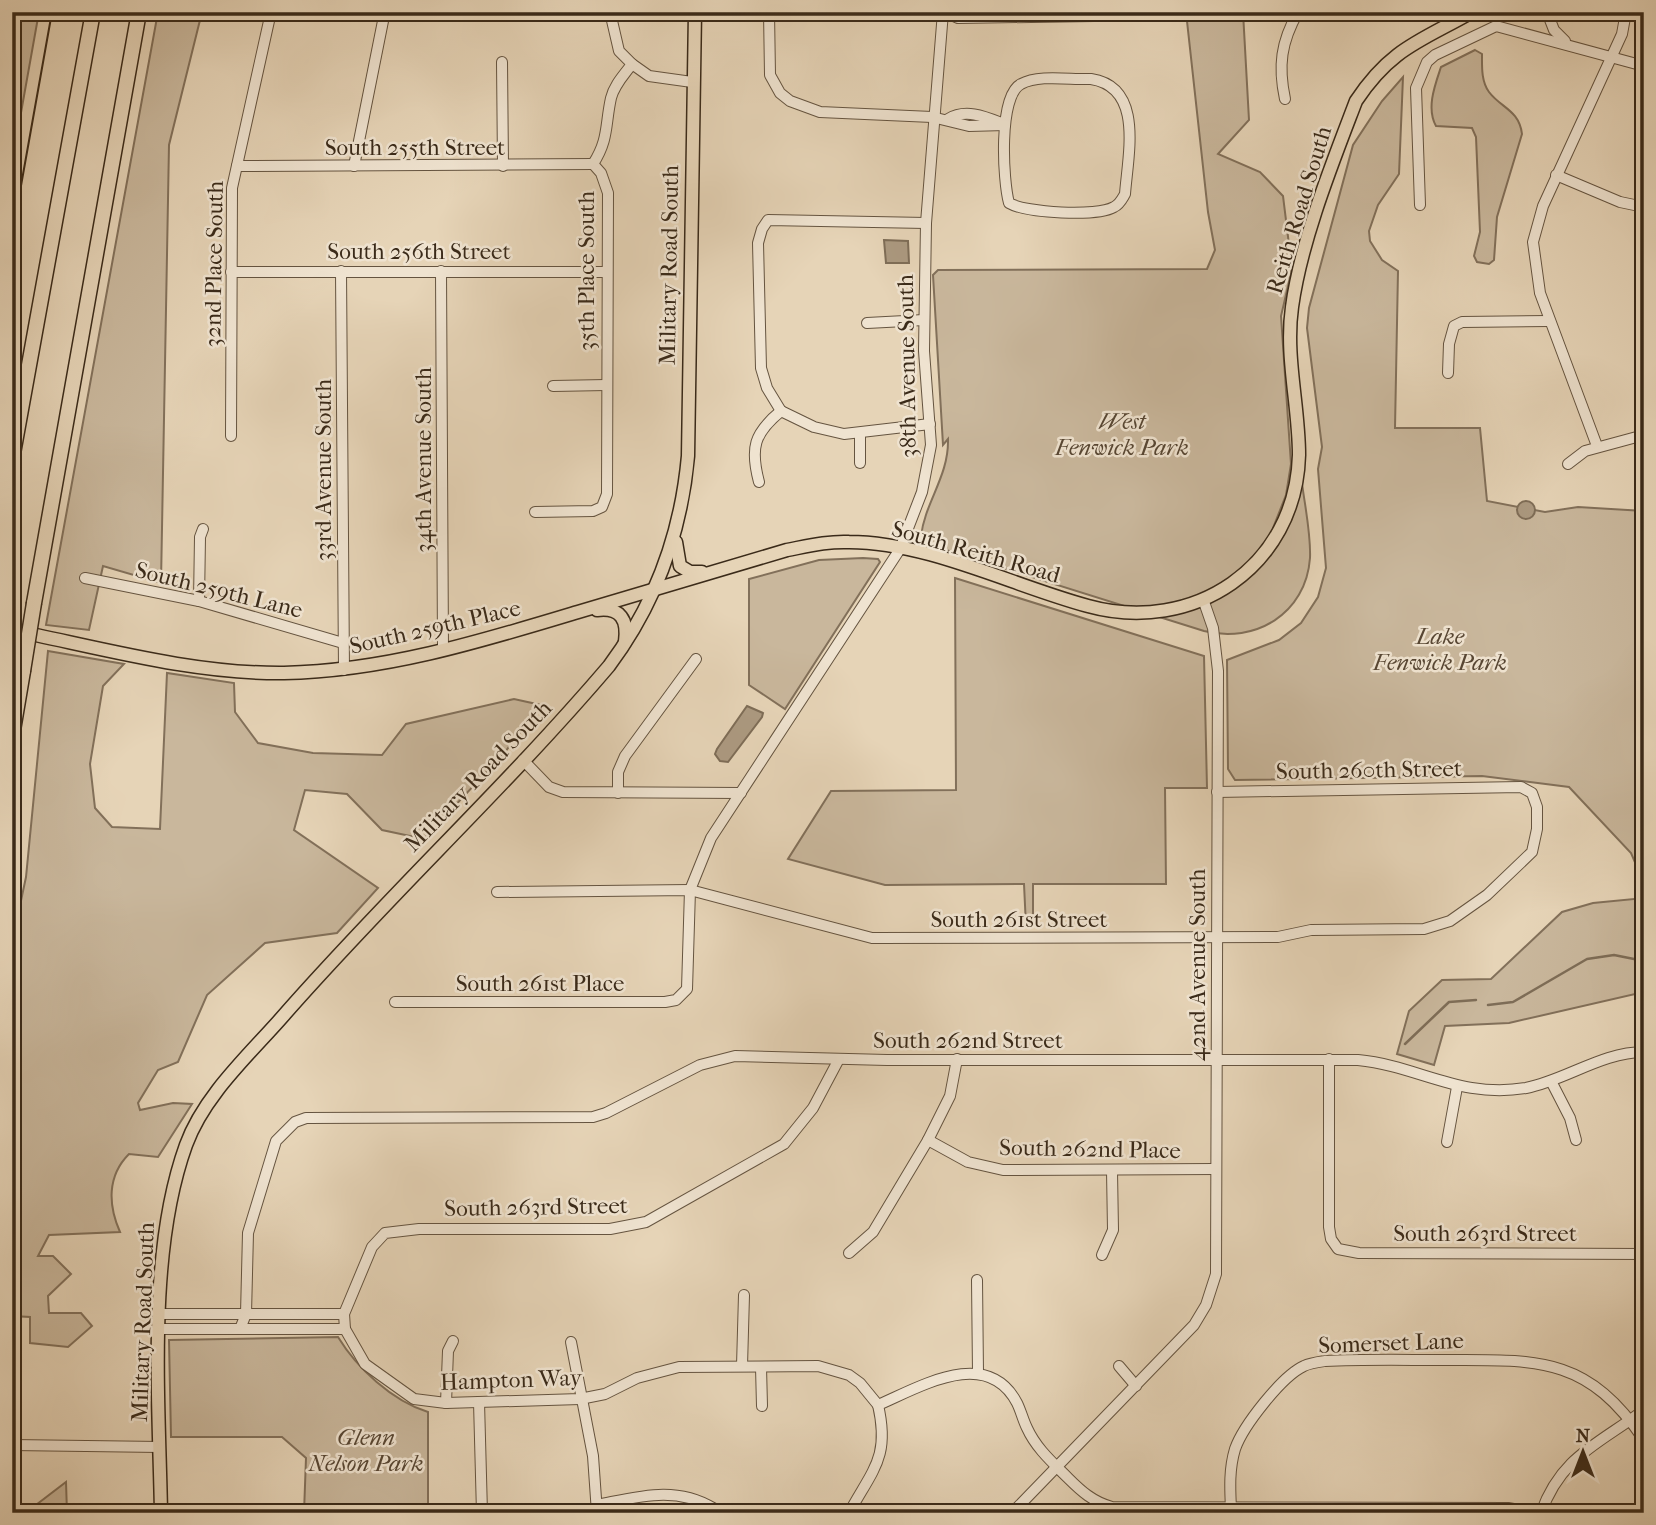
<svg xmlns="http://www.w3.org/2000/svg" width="1656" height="1525" font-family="'IM FELL French Canon',serif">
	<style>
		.green { fill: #c9b79c; stroke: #82705a; stroke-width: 2 }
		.water { fill: #ac9a81; stroke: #7e6d57; stroke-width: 2 }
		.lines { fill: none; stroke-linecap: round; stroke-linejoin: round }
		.stream { stroke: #7e6d57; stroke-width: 2.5 }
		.minor-casing { stroke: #655440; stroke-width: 12 }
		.major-casing { stroke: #3a2a19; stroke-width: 15 }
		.highway-casing { stroke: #3a2a19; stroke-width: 17 }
		.minor { stroke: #efe3d0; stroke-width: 10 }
		.major { stroke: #e6d4b7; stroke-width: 12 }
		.highway { stroke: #e6d4b7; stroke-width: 14 }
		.tram { stroke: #3a2a19; stroke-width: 2 }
		.highway-bridge-casing { stroke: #3a2a19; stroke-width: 17; stroke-linecap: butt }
		.highway-bridge { stroke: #e6d4b7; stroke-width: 14 }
		.labels { text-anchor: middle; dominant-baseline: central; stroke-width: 5; stroke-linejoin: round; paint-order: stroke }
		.street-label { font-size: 23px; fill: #3a2a19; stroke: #efe3d0 }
		.park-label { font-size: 23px; font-style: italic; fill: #574633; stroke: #efe3d0 }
	</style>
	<rect width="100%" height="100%" fill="#e6d4b7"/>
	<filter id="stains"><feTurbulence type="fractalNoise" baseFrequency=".00286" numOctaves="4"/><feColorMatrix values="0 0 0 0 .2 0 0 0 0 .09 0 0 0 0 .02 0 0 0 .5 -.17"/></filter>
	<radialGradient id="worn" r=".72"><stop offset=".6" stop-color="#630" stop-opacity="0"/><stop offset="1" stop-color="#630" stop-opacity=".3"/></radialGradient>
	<g class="green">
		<path d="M15,12H39L12,163V33Z"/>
		<path d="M158,12H202L169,145L161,583L103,566L89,630L46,625Z"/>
		<path d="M1186,12H1243L1249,120L1218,154L1260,172L1283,196L1292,269L1281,316L1291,464L1286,495L1273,528L1294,506L1302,483C1305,507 1311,534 1310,558C1306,614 1255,644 1204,631L927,544L921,536C925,502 949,476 948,439L943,445L933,275L938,270L1207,269L1215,250L1208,212Z"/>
		<path d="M1475,50L1482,54C1482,66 1481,81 1489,92C1501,108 1519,110 1522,134L1497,217L1494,260L1489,264L1477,262L1474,256L1480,232L1476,137L1472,128L1436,126C1426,108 1435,85 1441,67Z"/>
		<path d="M1403,77L1399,174L1378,205L1369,231L1370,241L1382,260L1398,271L1395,428H1480L1487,501L1545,512L1578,507L1644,511V883L1631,853L1569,787L1482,776L1235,780L1228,769L1227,660L1279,640L1301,623L1318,597L1326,568L1318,469L1322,447L1307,328L1309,308L1353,145L1382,101Z"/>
		<path d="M863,558L878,559L880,562L785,709L749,685V579L819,560Z"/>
		<path d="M955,578L1204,656L1207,788H1165L1166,884H1033V926H1026L1024,884L885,885L788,859L831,791L956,790Z"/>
		<path d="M48,651L124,664L103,686L90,764L95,808L112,827L160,829L167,673L234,683L235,712L258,743L313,753L382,755L406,724L514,699L541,705L505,752L424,839L382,830L347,794L305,790L294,830L378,888L337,933L265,943L207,995L178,1062L158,1070L138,1103L140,1110L173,1103L192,1104L158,1157L129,1154C107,1176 108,1205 120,1232L49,1235L38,1256H53L71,1274L48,1296L49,1313H81L92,1326L68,1347L30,1343V1317L12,1316V943L26,877Z"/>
		<path d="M1644,898V992L1509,1023L1445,1026L1434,1065L1397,1054L1409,1011L1442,980L1491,979L1562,912L1593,903Z"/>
		<path d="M338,1337C357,1368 392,1401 428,1412V1513H304L306,1458L282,1437H171L169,1340Z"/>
		<path d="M66,1482L67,1513H32V1508Z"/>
	</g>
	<g class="water">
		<path d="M884,240L908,241L909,263H886Z"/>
		<circle cx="1526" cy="510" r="9"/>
		<path d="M747,706L763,713L762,717L728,762L720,761L715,754L717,749Z"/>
	</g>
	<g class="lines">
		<g class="stream">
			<path d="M1488,1005L1513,1002L1587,959L1614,955L1644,961"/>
			<path d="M1405,1044L1449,1002L1476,1000"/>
		</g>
		<defs>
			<g id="minor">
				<path d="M769,12L770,75L780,93L790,101L820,112L932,117L969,126L1005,125"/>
				<path d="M945,12L958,18L1094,16L1096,12"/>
				<path d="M1547,12L1554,30L1565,41"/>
				<path d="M502,62L503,166"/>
				<path d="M632,64L649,76L692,82"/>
				<path d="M1091,79C1144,87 1128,154 1125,194C1122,199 1120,204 1114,207C1097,217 1026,213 1009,203C1003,181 998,96 1021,84C1039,74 1071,80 1091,79Z"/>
				<path d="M1285,99C1278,66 1281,42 1298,12"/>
				<path d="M948,119C966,108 986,117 1004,124"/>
				<path d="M593,164C609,139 605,125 611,98C614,85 624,75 632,64L619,51L610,12"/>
				<path d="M237,166L593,164"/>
				<path d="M354,166L384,16"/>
				<path d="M1556,175L1620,202L1644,207"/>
				<path d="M1420,205L1416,88L1427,62L1435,55L1496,26L1644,66"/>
				<path d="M341,271L344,670"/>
				<path d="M441,271L443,649"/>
				<path d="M231,272H607"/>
				<path d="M867,323L924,320"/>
				<path d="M1448,373L1449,344L1454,326L1462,322L1549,321"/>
				<path d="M553,386L606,385"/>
				<path d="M781,411L767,388L761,368L758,243L762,229L768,220L926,223"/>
				<path d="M781,411L814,427L844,434L930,424"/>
				<path d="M231,436L232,188L271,12"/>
				<path d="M1597,446L1540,293L1533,242L1543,206L1622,34L1626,12"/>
				<path d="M860,463V434"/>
				<path d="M1568,464L1585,451L1644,435"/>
				<path d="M759,482C750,448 754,433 781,411"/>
				<path d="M535,512L593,511L602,507L607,494L608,193L601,173L593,164"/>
				<path d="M85,578L199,601L343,643"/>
				<path d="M199,601L200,537L203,529"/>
				<path d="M523,760L549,787L563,792L741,793"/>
				<path d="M618,793V772L625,756L696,659"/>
				<path d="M497,892L690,890L872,938L1278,937L1311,930L1424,929L1450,921L1487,895L1532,852L1537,829V807L1532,793L1521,787L1217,792"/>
				<path d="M395,1002H665L676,1000L687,989L690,890L711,838L900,549L922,492L931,445L924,351L926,223L943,12"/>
				<path d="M839,1059L813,1108L784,1144L646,1222L610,1229H419L385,1233L372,1247L344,1314L345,1329L365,1364L414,1399L446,1403L580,1399L605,1394L637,1378L679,1367L818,1366L849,1375L860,1383L878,1405C920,1387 987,1346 1017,1403C1021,1411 1023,1420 1027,1428C1036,1448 1052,1462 1068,1478C1081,1491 1093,1502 1112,1507L1508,1508L1538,1513"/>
				<path d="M1329,1059V1227L1331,1239L1338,1249L1359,1253L1644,1254"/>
				<path d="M1551,1081L1570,1118L1576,1140"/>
				<path d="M928,1140L968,1162L1003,1170L1215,1169"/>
				<path d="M1447,1142L1457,1087"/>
				<path d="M849,1253L873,1232L928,1140L950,1096L957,1059"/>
				<path d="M1102,1255L1113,1230L1112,1171"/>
				<path d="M977,1280L978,1373"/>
				<path d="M160,1314H344"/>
				<path d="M160,1329H345"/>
				<path d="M240,1329L246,1314L248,1233L276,1141L295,1122L306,1118L593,1117L606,1113L700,1065L735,1056L887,1060H1358C1419,1066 1460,1099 1526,1088C1566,1080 1602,1052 1644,1052"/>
				<path d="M571,1342L593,1456L597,1513"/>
				<path d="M742,1366L744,1295"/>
				<path d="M1119,1366L1136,1386"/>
				<path d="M761,1367L762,1406"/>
				<path d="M479,1402L482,1513"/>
				<path d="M446,1403L448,1351L453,1341"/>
				<path d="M12,1445L160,1447"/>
				<path d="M597,1505C638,1497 675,1485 713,1508"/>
				<path d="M1231,1509C1230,1488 1229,1469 1235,1449C1243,1426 1282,1376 1304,1366C1310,1363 1318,1362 1325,1361C1364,1359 1404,1360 1443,1360C1536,1360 1587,1355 1644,1440"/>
				<path d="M849,1513C873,1469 890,1457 878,1405"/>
				<path d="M1012,1513L1194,1325L1206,1305L1216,1274L1218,671L1213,628L1204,602"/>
				<path d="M1541,1513C1561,1456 1599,1444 1644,1410"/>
			</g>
			<g id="major">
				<path d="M676,542L680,566L690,572H702"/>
				<path d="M597,610C621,607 628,620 625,642"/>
				<path d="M12,630C101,648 193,674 284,673C385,671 482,641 578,612C648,591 717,571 787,550C808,546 828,541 849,542C928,542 1013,586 1088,606C1193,635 1296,567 1299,455C1299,406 1285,356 1292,307C1301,241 1332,164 1356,101C1391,48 1421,41 1472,12"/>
				<path d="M161,1513C159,1398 147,1253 186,1145C204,1095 250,1054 284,1015C389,895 506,787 609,666C656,603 681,534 688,456L695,12"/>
			</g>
			<g id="highway">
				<path d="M12,459L93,12"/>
				<path d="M34,603L139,12"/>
				<path d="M12,736L23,671"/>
			</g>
		</defs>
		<use href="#minor" class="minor-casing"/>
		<use href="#major" class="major-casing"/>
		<use href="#highway" class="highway-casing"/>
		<use href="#minor" class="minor"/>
		<use href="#major" class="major"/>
		<use href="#highway" class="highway"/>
		<path class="tram" d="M12,236L52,12"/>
		<defs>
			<path id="highway-bridge" d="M23,671L34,603"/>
		</defs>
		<use href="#highway-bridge" class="highway-bridge-casing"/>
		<use href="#highway-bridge" class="highway-bridge"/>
	</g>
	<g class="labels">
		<g class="street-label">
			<text x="415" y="147">South 255th Street</text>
			<text transform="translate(1299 210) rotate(-73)">Reith Road South</text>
			<text x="419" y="251">South 256th Street</text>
			<text transform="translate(214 264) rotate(-89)">32nd Place South</text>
			<text transform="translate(669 265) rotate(-89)">Military Road South</text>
			<text transform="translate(586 271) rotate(-90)">35th Place South</text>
			<text transform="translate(907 366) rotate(-91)">38th Avenue South</text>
			<text transform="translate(423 460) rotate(-90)">34th Avenue South</text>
			<text transform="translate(323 470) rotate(-90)">33rd Avenue South</text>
			<text transform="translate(976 552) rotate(16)">South Reith Road</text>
			<text transform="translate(219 590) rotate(14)">South 259th Lane</text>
			<text transform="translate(435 627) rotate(-13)">South 259th Place</text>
			<text transform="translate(1369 770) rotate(-1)">South 260th Street</text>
			<text transform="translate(478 776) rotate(-46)">Military Road South</text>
			<text x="1019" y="919">South 261st Street</text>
			<text transform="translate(1197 965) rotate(-90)">42nd Avenue South</text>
			<text x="540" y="983">South 261st Place</text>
			<text x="968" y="1040">South 262nd Street</text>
			<text transform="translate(1090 1149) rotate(1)">South 262nd Place</text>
			<text transform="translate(536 1207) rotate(-1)">South 263rd Street</text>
			<text x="1485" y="1233">South 263rd Street</text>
			<text transform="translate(143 1322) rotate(-88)">Military Road South</text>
			<text transform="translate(1391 1343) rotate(-2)">Somerset Lane</text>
			<text transform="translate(511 1380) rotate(-2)">Hampton Way</text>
		</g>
		<g class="park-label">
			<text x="1122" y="421">West<tspan x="1122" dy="26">Fenwick Park</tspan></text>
			<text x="1440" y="636">Lake<tspan x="1440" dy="26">Fenwick Park</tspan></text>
			<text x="366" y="1437">Glenn<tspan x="366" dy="26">Nelson Park</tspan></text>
		</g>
	</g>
	<rect width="1656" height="1525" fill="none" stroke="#e6d4b7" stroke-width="42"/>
	<rect x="14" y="14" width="1628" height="1497" fill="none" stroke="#3a2a19" stroke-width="3.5"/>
	<rect x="21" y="21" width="1614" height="1483" fill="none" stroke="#3a2a19" stroke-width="2"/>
	<g transform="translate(1583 1452)" stroke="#efe3d0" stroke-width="5" paint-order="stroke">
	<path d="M0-5L12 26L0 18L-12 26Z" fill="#3a2a19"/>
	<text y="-10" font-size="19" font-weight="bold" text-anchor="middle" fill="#3a2a19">N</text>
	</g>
	<rect width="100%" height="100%" filter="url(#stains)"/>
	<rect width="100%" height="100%" fill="url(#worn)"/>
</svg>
